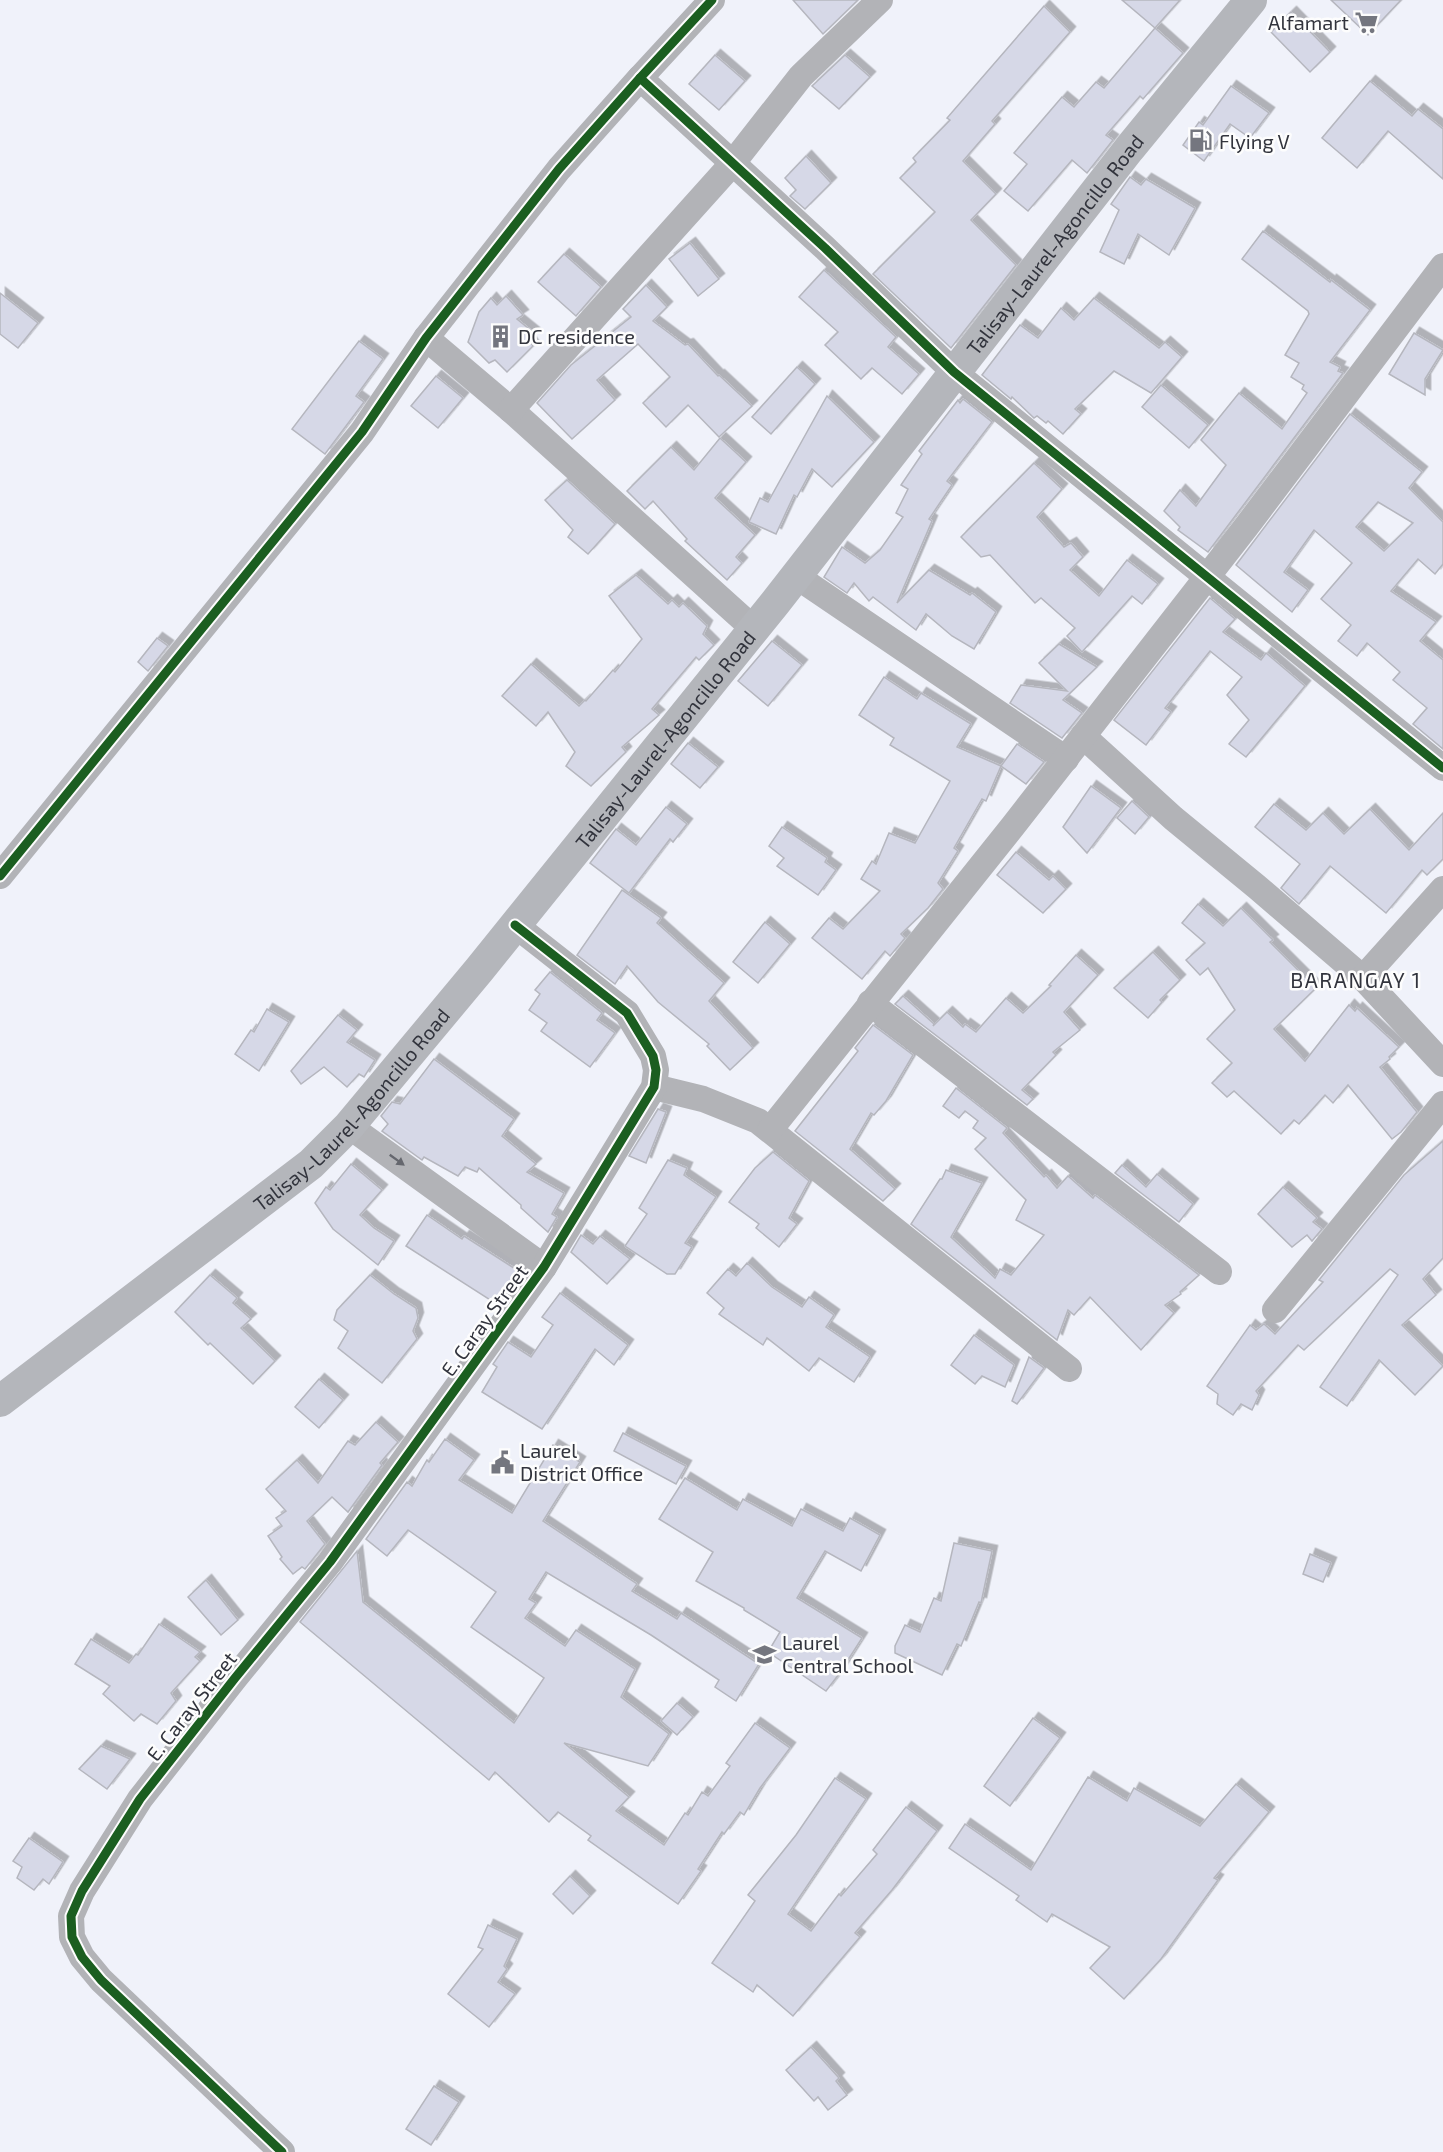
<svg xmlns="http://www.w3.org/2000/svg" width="1443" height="2152" font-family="'Exo 2',sans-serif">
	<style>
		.building { fill: #d6d8e7; stroke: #b5b6be; stroke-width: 1.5; fill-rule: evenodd; filter: url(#shadow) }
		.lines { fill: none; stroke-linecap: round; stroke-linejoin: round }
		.minor { stroke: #b2b3b7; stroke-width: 26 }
		.major { stroke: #b4b6bb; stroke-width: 32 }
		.cycleway-casing { stroke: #fdfdfd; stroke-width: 13 }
		.cycleway { stroke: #1b5e20; stroke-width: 9 }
		.oneway { fill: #65676e }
		.labels { text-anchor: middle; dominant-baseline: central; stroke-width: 5; stroke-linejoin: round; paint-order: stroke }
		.poi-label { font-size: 20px; fill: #32343d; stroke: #fdfdfd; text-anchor: start }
		.street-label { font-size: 20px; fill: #32343d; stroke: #fdfdfd }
		.neighbourhood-label { font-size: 21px; letter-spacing: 1.5px; fill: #32343d; stroke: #fdfdfd }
	</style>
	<defs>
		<filter id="shadow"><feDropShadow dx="5.5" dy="-5.5" stdDeviation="0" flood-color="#0004"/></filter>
	</defs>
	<rect width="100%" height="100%" fill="#f0f2fa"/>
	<g class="building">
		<path d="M793,0H858L823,34Z"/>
		<path d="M1122,0H1180L1155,28Z"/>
		<path d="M1331,0H1401L1368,35Z"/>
		<path d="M1044,6L1070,32L992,121L995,124L963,161L996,194L971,220L1016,265L951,348L873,274L935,212L900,178L916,162L913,158L950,120L947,118Z"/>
		<path d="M1291,12L1330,52L1310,72L1271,32Z"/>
		<path d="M1155,28L1183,53L1143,99L1140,96L1106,135L1113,140L1087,173L1072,160L1028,211L1004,191L1027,164L1014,153L1062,97L1074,107L1096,82L1104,88Z"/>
		<path d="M715,55L745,81L719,110L689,84Z"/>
		<path d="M845,55L870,77L839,109L812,86Z"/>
		<path d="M1370,81L1412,116L1418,109L1443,129V179L1388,131L1357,168L1322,138Z"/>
		<path d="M1231,86L1269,113L1250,138L1230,124L1204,161L1183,145L1199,122L1203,125Z"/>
		<path d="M806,156L831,183L805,209L790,196L796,190L785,178Z"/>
		<path d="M1130,177L1141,185L1146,179L1195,208L1169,255L1138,234L1124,264L1100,252L1119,210L1111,204Z"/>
		<path d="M1263,231L1330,282L1331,280L1370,310L1330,362L1340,367L1338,371L1343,373L1208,552L1178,530L1180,527L1164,511L1180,490L1196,506L1226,465L1201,440L1239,393L1282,429L1307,393L1302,389L1304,385L1291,377L1299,363L1285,355L1309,314L1308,311L1242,259Z"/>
		<path d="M690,243L719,279L698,296L669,259Z"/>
		<path d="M564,254L601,287L576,316L538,282Z"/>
		<path d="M824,270L896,337L888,347L919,374L902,394L872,368L861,379L825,345L838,332L799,297Z"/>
		<path d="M646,285L667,307L653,321L685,345L688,344L718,376L719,375L752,406L719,437L688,405L666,427L643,403L670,377L638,344L597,380L615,400L572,439L537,403L571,365L631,317L623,309Z"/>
		<path d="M0,293L38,323L18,348L0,334Z"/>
		<path d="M506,296L523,315L517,319L534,333L529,340L533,346L507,372L495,360L489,363L468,342L479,312L491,298L497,305Z"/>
		<path d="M1094,298L1159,348L1165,342L1182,357L1151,393L1114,371L1075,409L1081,414L1063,434L1048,421L1046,423L1037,416L1034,418L1012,397L1011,399L982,375L1020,325L1038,338L1061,308L1074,320Z"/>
		<path d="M1414,333L1443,350L1425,379V395L1389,374Z"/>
		<path d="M359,341L383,359L356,396L364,402L325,454L292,429Z"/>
		<path d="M797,367L815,384L771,434L752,417Z"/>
		<path d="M436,376L463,398L438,428L411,406Z"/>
		<path d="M1161,385L1208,425L1189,448L1142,407Z"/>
		<path d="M827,396L874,442L832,487L812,469L797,497L794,495L776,534L749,522L760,498L768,502Z"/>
		<path d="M963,399L992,422L947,481L952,485L929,519L932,521L897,603L929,570L970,595L972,593L996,612L974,649L952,636L926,614L916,630L873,597L869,601L854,583L847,593L824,577L842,547L865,563L880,550L903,517L896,513L908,489L901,485L922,454L919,451L958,400L960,403Z"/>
		<path d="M1350,414L1422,472L1409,488L1443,522V564L1435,574L1418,559L1391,591L1436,622L1420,641L1443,660V749L1413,724L1427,708L1393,680L1400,672L1367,643L1357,656L1338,641L1351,625L1321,599L1352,563L1314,530L1284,572L1308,590L1292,612L1236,565ZM1378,502L1413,523L1384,551L1356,527Z"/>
		<path d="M720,438L746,462L715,498L755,535L736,557L742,563L727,580L685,541L687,539L653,501L645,509L627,491L671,447L694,470Z"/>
		<path d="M1034,463L1062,489L1037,517L1064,547L1071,543L1083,557L1070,570L1099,596L1127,560L1158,584L1142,604L1132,596L1082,652L1067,636L1075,628L1041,598L1035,603L990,555L981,557L961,537Z"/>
		<path d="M567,480L615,524L588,554L568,537L573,530L545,500Z"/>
		<path d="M636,575L668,604L672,600L679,607L683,603L707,626L703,634L714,645L699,660L696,657L652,709L659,715L622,747L626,752L591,786L566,766L575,752L548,712L536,726L502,696L531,664L579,706L585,700L586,701L613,670L615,672L642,639L609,596Z"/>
		<path d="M1210,598L1235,619L1223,632L1261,660L1266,653L1305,686L1246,757L1229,744L1249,720L1227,695L1242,677L1210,651L1165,708L1171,712L1146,745L1114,720Z"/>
		<path d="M157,638L168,646L148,671L138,662Z"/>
		<path d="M772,641L802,665L768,706L738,681Z"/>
		<path d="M1059,644L1097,667L1063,700L1082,713L1062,738L1010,703L1021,685L1067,691L1039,663Z"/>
		<path d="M884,677L917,699L921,693L971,724L957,747L1001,766L986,801L982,799L954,848L958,851L938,883L943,889L928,908L901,934L905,938L890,956L885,951L862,979L812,938L829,918L843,929L880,891L861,879L872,861L876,864L889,833L915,843L950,781L890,745L894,738L859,715Z"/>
		<path d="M688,743L718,767L700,788L671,764Z"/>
		<path d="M1017,744L1044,762L1026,784L1001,766Z"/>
		<path d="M1091,786L1121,808L1087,853L1063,827Z"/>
		<path d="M1132,801L1149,817L1135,834L1117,818Z"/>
		<path d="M1274,804L1306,830L1323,813L1344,834L1370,809L1409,850L1443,813V859L1427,875L1422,870L1386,913L1330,866L1299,904L1281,888L1300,864L1255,827Z"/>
		<path d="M666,807L687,824L673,842L670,839L629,893L590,863L616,829L636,845Z"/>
		<path d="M782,827L827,858L825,862L836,870L818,895L777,866L784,858L769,846Z"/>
		<path d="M1016,852L1049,880L1053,876L1066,889L1043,913L997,875Z"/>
		<path d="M622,890L661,918L657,923L724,983L709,1001L753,1048L730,1070L707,1046L709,1044L658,1002L627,966L615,984L577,955Z"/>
		<path d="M1198,904L1223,926L1241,908L1273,940L1270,942L1316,988L1274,1029L1305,1061L1349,1005L1355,1011L1357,1008L1399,1047L1389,1057L1390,1059L1380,1067L1417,1112L1401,1132L1392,1139L1348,1085L1333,1103L1325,1095L1299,1124L1294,1120L1281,1134L1234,1091L1227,1097L1212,1083L1232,1063L1207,1039L1235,1010L1208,968L1200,975L1186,960L1205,943L1182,923Z"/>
		<path d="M765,922L790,944L758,983L733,962Z"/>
		<path d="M1153,952L1180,980L1160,1000L1162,1002L1148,1018L1114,988Z"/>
		<path d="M1076,955L1098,975L1064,1012L1080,1030L1053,1052L1056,1055L1022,1090L1033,1099L1027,1105L895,1004L903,996L934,1024L933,1026L947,1012L963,1027L965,1024L976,1032L1006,998L1023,1013L1051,986L1049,985Z"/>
		<path d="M550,972L602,1013L597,1020L615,1033L590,1067L541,1031L547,1023L529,1010L540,994L535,990Z"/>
		<path d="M267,1009L289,1022L259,1071L235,1054L251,1030L254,1032Z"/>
		<path d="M338,1015L357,1030L347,1042L375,1060L364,1077L359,1074L347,1087L324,1067L301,1084L291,1071Z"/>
		<path d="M873,1025L913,1055L886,1101L874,1115L871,1113L850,1149L895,1189L883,1201L795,1131L858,1051L855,1048Z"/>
		<path d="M434,1059L514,1119L502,1136L536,1164L527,1172L564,1193L552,1214L557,1217L548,1232L521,1208V1205L479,1168L477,1172L465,1167L458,1176L424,1157L422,1160L382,1131L388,1124L381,1116L392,1102L400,1104Z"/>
		<path d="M956,1088L1007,1128L1003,1133L1044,1177L1046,1175L1057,1188L1068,1176L1093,1198L1095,1195L1199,1275L1180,1292L1181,1294L1165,1305L1174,1313L1141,1350L1090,1297L1074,1315L1068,1310L1057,1340L911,1224L940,1179H942L946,1170L982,1183L951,1237L995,1278L1000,1269L1011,1275L1044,1235L1016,1220L1026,1200L975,1149L986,1138L973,1128L978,1121L965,1111L959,1118L943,1106Z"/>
		<path d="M658,1109L666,1112L646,1163L629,1156Z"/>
		<path d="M1443,1141V1258L1423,1279L1436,1295L1402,1325L1443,1366L1415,1395L1379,1360L1347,1406L1320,1387L1398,1275L1390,1269L1304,1350L1298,1345L1256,1391L1259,1395L1252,1410L1241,1404L1233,1415L1217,1404L1218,1394L1207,1386L1250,1325L1256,1330L1264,1324L1275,1334L1323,1282L1319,1280L1404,1175Z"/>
		<path d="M773,1152L809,1181L789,1218L797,1224L779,1247L756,1228L759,1224L729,1202L755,1168Z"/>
		<path d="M668,1160L687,1168L684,1175L716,1197L685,1243L692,1247L675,1274H667L625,1246L647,1214L639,1208Z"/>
		<path d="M351,1164L382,1190L360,1215L374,1228L394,1241L378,1265L333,1229L315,1203L326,1187L330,1190Z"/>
		<path d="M1122,1165L1146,1187L1157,1174L1193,1204L1179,1222L1115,1173Z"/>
		<path d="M1283,1187L1317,1218L1313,1222L1322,1229L1312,1241L1307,1235L1292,1247L1258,1214Z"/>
		<path d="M427,1215L462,1239L464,1236L517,1270L498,1305L406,1246Z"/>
		<path d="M581,1235L593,1244L600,1236L630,1259L607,1284L571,1252Z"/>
		<path d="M747,1263L772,1287L802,1307L809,1297L834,1315L826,1327L870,1357L854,1382L819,1358L809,1371L767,1338L763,1345L719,1314L724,1308L707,1293L728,1269L736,1276Z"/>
		<path d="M210,1275L237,1298L233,1303L251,1319L241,1328L275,1361L253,1384L210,1343L208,1345L175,1312Z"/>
		<path d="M370,1275L394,1294L416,1308L418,1318L413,1331L417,1339L382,1383L338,1348L348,1331L334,1320L337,1310Z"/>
		<path d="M560,1293L628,1345L614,1365L595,1349L542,1429L482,1392L497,1367L493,1364L508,1342L531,1357L553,1325L542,1317Z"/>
		<path d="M974,1335L1014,1365L1005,1387L982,1376L975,1384L951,1365Z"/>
		<path d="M1029,1357L1044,1368L1017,1404L1012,1401Z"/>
		<path d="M319,1379L343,1400L319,1428L295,1407Z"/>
		<path d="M376,1422L398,1442L380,1463L382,1465L348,1512L332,1497L307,1521L325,1544L305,1569L302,1567L293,1574L280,1559L282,1557L268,1536L282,1526L276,1518L286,1511L266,1489L297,1460L318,1483L348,1441L355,1445Z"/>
		<path d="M623,1433L686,1466L676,1484L614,1451Z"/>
		<path d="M445,1439L474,1460L459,1480L512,1513L553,1445L580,1462L543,1521L637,1584L632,1591L677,1619L681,1613L759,1664L736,1701L715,1687L719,1680L651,1635L546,1572L529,1599L536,1603L525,1618L565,1646L576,1630L635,1669L621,1697L669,1734L648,1766L564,1743L629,1797L616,1811L664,1845L685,1813L688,1815L702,1792L708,1796L730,1766L726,1763L755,1723L790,1748L760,1788L744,1815L740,1812L724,1834L722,1832L698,1869L701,1871L678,1904L588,1840L591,1836L558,1812L549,1822L495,1772L489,1780L300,1622L357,1551L363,1602L514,1723L544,1678L471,1627L496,1592L408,1530L387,1556L366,1539L407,1482L412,1486L427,1460L429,1462Z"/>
		<path d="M685,1478L737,1510L743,1499L792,1526L801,1509L843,1531L850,1518L880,1535L861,1571L825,1551L797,1598L862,1638L839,1674L826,1691L768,1652L780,1632L744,1610V1608L696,1581L713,1552L659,1519Z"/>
		<path d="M954,1543L992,1551L981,1603L979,1602L961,1646L957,1644L942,1675L895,1653V1646L905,1625L920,1632L934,1598L941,1601Z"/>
		<path d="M1310,1554L1331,1563L1323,1582L1303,1574Z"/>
		<path d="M206,1580L238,1620L221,1635L188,1597Z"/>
		<path d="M159,1624L200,1652L195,1657L200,1661L171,1693L176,1701L157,1724L141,1714L134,1721L103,1694L110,1686L75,1664L91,1639L129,1663L136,1654L138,1655Z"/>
		<path d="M677,1703L693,1717L677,1735L661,1721Z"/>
		<path d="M1033,1718L1060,1738L1010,1806L984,1786Z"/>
		<path d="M101,1746L130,1759L107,1789L79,1769Z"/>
		<path d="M1088,1777L1127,1801L1134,1788L1200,1826L1236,1784L1269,1812L1214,1878L1218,1880L1161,1959L1124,1999L1090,1968L1110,1947L1052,1914L1047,1922L1016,1900L1019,1896L949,1848L965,1824L1031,1870Z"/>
		<path d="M835,1778L866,1799L788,1914L811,1931L839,1894L841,1896L877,1854L873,1850L906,1807L937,1831L892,1890L855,1933L860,1937L793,2016L757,1985L753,1992L712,1963L755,1901L748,1895L796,1835Z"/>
		<path d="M29,1838L63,1862L49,1884L43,1879L34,1890L17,1878L22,1867L13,1861Z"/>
		<path d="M570,1876L590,1896L573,1914L553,1894Z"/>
		<path d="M488,1925L517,1939L504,1966L507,1969L498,1982L515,1994L489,2027L448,1994L483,1949L478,1947Z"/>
		<path d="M811,2047L839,2078L836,2081L847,2095L828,2110L818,2097L814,2101L786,2070Z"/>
		<path d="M434,2086L459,2102L431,2145L406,2129Z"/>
	</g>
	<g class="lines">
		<g class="minor">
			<path d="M712,0L640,78L825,248L954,372L1443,768"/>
			<path d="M426,338L511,410L754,629"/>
			<path d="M511,410L732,164L801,76L880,0"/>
			<path d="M796,576L1066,759"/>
			<path d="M1083,736L1173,818L1257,887L1363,978L1443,1064"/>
			<path d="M0,876L362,432L426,338L559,169L640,78"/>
			<path d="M1363,978L1443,889"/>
			<path d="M870,1003L1219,1272"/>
			<path d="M654,1087L703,1099L758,1121L1069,1369"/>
			<path d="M349,1126L544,1267"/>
			<path d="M770,1130L1013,826L1246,527L1443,266"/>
			<path d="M1275,1310L1443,1104"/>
			<path d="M282,2152L101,1980L82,1957L72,1937L71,1916L82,1891L140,1799L235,1678L330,1562L544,1267L654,1087L656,1070L653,1056L627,1013L515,925"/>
		</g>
		<path class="major" id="s1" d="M0,1401L311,1164L349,1126L479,970L775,603L1129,149L1251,0"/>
		<defs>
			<g id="cycleway">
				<path d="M712,0L640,78L825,248L954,372L1443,768"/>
				<path d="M0,876L362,432L426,338L559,169L640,78"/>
				<path d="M282,2152L101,1980L82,1957L72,1937L71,1916L82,1891L140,1799L235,1678L330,1562L544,1267L654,1087L656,1070L653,1056L627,1013L515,925"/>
			</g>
		</defs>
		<use href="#cycleway" class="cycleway-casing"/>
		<use href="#cycleway" class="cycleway"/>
	</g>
	<defs><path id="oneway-solid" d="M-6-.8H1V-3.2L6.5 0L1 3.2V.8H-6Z" transform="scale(1.5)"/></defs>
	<use class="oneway" href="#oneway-solid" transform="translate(397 1160) rotate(36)"/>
	<defs>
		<symbol id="supermarket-bare" viewBox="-9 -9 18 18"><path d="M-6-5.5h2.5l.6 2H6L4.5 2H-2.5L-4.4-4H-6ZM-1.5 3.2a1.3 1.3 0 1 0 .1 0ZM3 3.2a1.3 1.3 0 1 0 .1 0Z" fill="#74767f" stroke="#fdfdfd" stroke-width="2.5" paint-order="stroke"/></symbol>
		<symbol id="fuel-bare" viewBox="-9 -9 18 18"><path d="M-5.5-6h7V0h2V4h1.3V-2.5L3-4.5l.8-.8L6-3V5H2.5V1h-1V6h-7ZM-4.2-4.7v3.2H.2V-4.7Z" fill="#74767f" stroke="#fdfdfd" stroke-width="2.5" paint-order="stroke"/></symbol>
		<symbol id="building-bare" viewBox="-9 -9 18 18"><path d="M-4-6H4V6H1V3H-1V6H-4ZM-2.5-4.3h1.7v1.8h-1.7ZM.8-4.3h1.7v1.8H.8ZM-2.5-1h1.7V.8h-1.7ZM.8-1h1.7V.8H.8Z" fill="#74767f" stroke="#fdfdfd" stroke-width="2.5" paint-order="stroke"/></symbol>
		<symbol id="civic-bare" viewBox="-9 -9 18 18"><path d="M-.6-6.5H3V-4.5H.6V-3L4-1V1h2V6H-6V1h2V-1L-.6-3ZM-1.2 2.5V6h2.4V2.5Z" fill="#74767f" stroke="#fdfdfd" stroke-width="2.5" paint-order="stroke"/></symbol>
		<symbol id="school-bare" viewBox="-9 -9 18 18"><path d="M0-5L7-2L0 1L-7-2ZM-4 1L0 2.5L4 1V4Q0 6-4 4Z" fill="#74767f" stroke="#fdfdfd" stroke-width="2.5" paint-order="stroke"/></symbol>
	</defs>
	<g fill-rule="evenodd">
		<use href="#supermarket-bare" x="1350" y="6" width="33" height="33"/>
		<use href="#fuel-bare" x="1184" y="124" width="33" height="33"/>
		<use href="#building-bare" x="484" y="320" width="33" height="33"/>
		<use href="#civic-bare" x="486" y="1446" width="33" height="33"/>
		<use href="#school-bare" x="748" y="1638" width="33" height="33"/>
	</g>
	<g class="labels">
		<g class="poi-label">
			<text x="1349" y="22" text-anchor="end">Alfamart</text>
			<text x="1219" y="141">Flying V</text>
			<text x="518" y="336">DC residence</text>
			<text x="520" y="1450">Laurel<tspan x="520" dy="23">District Office</tspan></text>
			<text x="782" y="1642">Laurel<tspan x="782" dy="23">Central School</tspan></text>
		</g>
		<g class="street-label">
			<text stroke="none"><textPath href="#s1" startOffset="1574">Talisay-Laurel-Agoncillo Road</textPath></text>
			<text stroke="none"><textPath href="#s1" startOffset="944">Talisay-Laurel-Agoncillo Road</textPath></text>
			<text stroke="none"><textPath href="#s1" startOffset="458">Talisay-Laurel-Agoncillo Road</textPath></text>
			<text transform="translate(484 1320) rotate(-54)">E. Caray Street</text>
			<text transform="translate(191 1706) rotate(-52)">E. Caray Street</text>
		</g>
		<g class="neighbourhood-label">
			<text x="1356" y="979">BARANGAY 1</text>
		</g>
	</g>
</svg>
